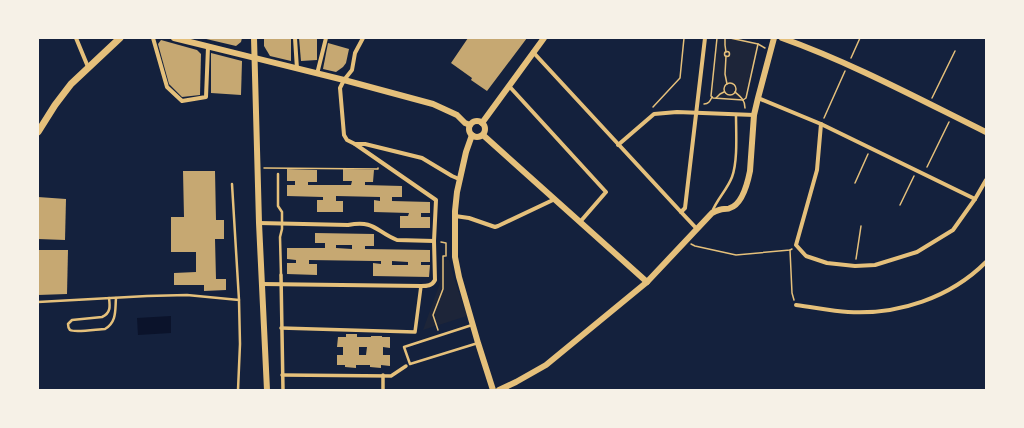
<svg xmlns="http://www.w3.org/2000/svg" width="1024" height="428" font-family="Barlow,sans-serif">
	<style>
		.green { fill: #1d2539 }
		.water { fill: #0b132b }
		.building { fill: #c6a872; fill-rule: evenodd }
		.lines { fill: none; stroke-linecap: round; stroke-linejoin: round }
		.path { stroke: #e5c07b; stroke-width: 1.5 }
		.service { stroke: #e5c07b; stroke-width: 2.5 }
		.pedestrian { stroke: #e5c07b; stroke-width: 3.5 }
		.minor { stroke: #e5c07b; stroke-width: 4 }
		.tertiary { stroke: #e5c07b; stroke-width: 6 }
		.secondary { stroke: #e5c07b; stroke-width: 7 }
	</style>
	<rect width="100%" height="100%" fill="#14213d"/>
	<g class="green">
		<path d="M717,38H730L758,44L744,100L713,98L711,96Z"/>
		<path d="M441,259L449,260L454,278L467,316L423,330L440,283Z"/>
	</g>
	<path class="water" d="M171,316V333L138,335L137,318Z"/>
	<g class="building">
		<path d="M202,38H242L241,42L236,46Z"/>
		<path d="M264,38H291V61L270,56L264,46Z"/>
		<path d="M299,38H317V60L301,61Z"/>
		<path d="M468,38H527L487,91L471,80L472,78L451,63Z"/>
		<path d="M161,40L197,50L201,54L200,95L182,97L169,84L158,44Z"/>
		<path d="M328,43L349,49L346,63L343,67L336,72L323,69Z"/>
		<path d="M211,53L242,61L241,95L211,93Z"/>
		<path d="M287,169L317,170V182H308V185H351L352,181H343V169L374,170L373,182H365V185L402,186V197H392V201L430,202V213H421V217H430V228H400V216H408L409,213L374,212V200L380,201V197L336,196V201H343V212H317V200H323V197L287,196V185H295V181H287Z"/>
		<path d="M183,171H215L216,220H224V239H215L216,279H226V290L204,291V285H174V273L196,272V252H171V217H184Z"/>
		<path d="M38,197L66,199L65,240L38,239Z"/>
		<path d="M315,233L374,234V246H365V249L430,250V262H421V265H430L429,277L373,276V263L381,264V261H374L309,260V264H317V275L287,274V263H296V260L287,259V248H325V243H315ZM336,245H352V249L336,248ZM392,261L408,262V265H392Z"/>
		<path d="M38,250H68L67,294L38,295Z"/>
		<path d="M346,334H357V337H371V336H382V337H390V348L383,347V355H390V366L381,365V368L370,367V365H356V368L345,367V365H337V355H343V347H337L338,337H346ZM359,347H367L366,355H359Z"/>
	</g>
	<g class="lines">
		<g class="path">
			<path d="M717,38L711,96L713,98L743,100"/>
			<path d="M725,38V45L726,52"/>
			<path d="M730,38L758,44L746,98L743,100"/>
			<path d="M758,44L765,48"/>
			<circle cx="727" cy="54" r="2.5"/>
			<path d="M726,56L725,74L727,84"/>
			<path d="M851,58L860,38"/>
			<circle cx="730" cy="89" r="6"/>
			<path d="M735,92C741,97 745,100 745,108"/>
			<path d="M716,98L720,94L724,92"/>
			<path d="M932,98L955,51"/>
			<path d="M704,104C709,104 710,101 712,97"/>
			<path d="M653,107L680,78L684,38"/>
			<path d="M824,118L845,71"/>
			<path d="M927,167L949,122"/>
			<path d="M264,168L378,169V168"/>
			<path d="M855,183L868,154"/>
			<path d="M900,205L914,176"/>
			<path d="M441,242L446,243V256"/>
			<path d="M691,244L695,246L736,255L790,250L792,249"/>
			<path d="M790,250L792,293L794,300"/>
			<path d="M856,259L861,226"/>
			<path d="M438,330L433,315L443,289V256H445"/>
		</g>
		<g class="service">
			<path d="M278,174V206L282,212V229L280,237L281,275"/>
			<path d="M232,184L239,300"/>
			<path d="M712,212C717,199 727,190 732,177C738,161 736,132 736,115"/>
			<path d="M109,298C110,306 111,313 102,317L72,320L68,324C68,327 68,328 70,330C75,333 99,329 105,329C117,322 115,310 116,298"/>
			<path d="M38,302L147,296L187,295L239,300L240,344L238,390"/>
			<path d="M472,325L404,347L410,364L478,343"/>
		</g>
		<g class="pedestrian">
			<path d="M281,275L283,390"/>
			<path d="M281,328L415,332L421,286"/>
			<path d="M282,375L391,376L406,366"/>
			<path d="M383,390V375"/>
		</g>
		<g class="minor">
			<path d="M76,38L88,67"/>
			<path d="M153,38L167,87L182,101L206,97L208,47"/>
			<path d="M295,38L297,69"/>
			<path d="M533,52L681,212L697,229"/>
			<path d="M317,74L326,38"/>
			<path d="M509,86L606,192L580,222"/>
			<path d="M758,98L821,124L975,199"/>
			<path d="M821,124L817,170L796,245L806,256L827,263L855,266L875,265L917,252L953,230L975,199L986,180"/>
			<path d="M355,144H365L422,158L452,176L459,179"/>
			<path d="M618,145L654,114L677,112L754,115"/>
			<path d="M681,212L685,208L705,38"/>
			<path d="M455,216L469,218L495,227L498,226L555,199"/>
			<path d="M259,223L348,225C375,220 375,231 397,240L434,241"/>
			<path d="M262,284L421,286C427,286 432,286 435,280L434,241L436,200L355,144L347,140L344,135L340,88L344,80L352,70L355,53L363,38"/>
			<path d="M796,305C813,307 831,311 848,312C898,315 950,298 986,262"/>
		</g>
		<g class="tertiary">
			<path d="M174,38L344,80L433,104L457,115L465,123L470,125"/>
			<path d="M254,38L259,223L267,390"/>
			<path d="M782,38C852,63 919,99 986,132"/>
			<circle cx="477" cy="129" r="8"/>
			<path d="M482,123L544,38"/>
			<path d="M472,135L466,152L457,192L455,211V257L459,277L478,343L493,390"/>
			<path d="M483,135L647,282"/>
			<path d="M499,390L516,382L546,365L647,282L712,213C716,211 720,209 724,209C726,209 729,209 730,208C743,204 748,181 750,171L754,115L758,98L774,38"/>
		</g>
		<path class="secondary" d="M38,132L55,105L71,84L120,38"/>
	</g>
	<rect width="1024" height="428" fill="none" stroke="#f6f1e7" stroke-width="78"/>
</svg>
